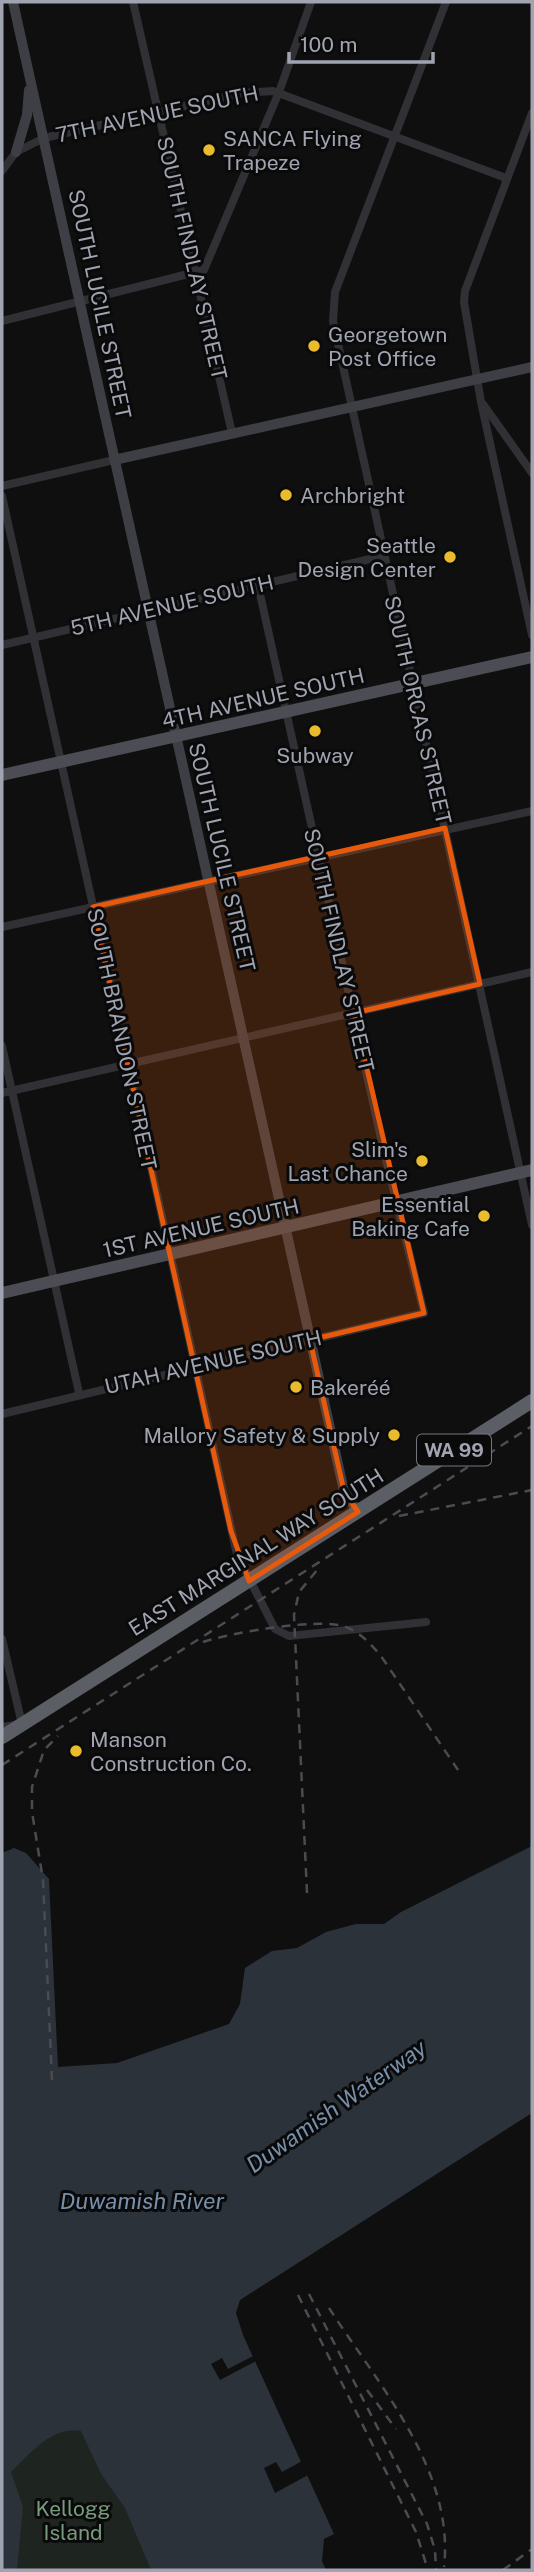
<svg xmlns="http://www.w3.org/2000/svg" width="534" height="2572" font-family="'Public Sans',sans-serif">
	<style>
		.green { fill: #1e241f }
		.water { fill: #2b323a }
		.pier { fill: #0f0f10 }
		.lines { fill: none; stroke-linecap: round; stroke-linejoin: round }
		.street { stroke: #303035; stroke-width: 8 }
		.secondary { stroke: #3e3f45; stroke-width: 10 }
		.primary { stroke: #4c4d54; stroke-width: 12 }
		.highway { stroke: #5c5e66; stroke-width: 14 }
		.rail { stroke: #4a4c52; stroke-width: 2.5; stroke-dasharray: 9 7; stroke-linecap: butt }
		.marked { fill: #e8590c; fill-opacity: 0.2; stroke: #e8590c; stroke-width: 5; stroke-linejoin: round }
		.poi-dot { fill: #eabb2d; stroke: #0a0a0b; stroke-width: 2.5 }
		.labels { text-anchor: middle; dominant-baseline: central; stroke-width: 6; stroke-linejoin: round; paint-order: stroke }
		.shield { fill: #0a0a0b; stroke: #73767f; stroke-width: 2 }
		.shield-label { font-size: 19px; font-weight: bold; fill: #a0a4b1 }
		.street-label { font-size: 21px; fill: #a0a4b1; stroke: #0a0a0b }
		.poi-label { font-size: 21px; fill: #a0a4b1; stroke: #0a0a0b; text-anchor: start }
		.park-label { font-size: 21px; fill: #789b7d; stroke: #0a0a0b }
		.water-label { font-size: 23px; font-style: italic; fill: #788fab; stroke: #0a0a0b }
	</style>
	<rect width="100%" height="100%" fill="#0f0f10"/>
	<path class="green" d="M83,2404L175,2570H2V2452Z"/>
	<path class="water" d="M532,1846V2113L240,2300L236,2313L243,2335L334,2534L324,2539L322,2561L326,2570H151L125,2508L101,2474L81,2431C51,2426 31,2453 11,2472L23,2507L17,2570H2V1853L14,1848L26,1853L49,1879L58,2067L117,2063L229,2024L240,2004L245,1968L272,1951L297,1948L326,1932L356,1924H384L401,1912Z"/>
	<g class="pier">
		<path d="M255,2355L258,2360L220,2380L211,2364L222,2358L228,2369Z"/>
		<path d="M304,2460L310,2474L275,2493L264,2468L276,2462L282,2472Z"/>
	</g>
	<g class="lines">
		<g class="street">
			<path d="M133,2L232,433"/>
			<path d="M446,2L335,292L333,321L532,1225"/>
			<path d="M532,113L465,291L464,302L481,402L532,635"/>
			<path d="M2,171L16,152L44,138L242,93L273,91L506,178"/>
			<path d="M2,321L204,270L279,92L311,2"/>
			<path d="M483,404L532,473"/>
			<path d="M2,486L114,460"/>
			<path d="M2,496L237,1555L275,1629L289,1636L426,1622"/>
			<path d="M2,645L383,556"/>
			<path d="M2,927L532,811"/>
			<path d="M2,1046L79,1393"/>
			<path d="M2,1093L532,972"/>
			<path d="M2,1414L424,1313L382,1143L258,585"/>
			<path d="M2,1639L22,1724L2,1727"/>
		</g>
		<g class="secondary">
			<path d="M13,2L344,1491L358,1512"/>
			<path d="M16,152L27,115L29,90"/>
			<path d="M114,460L532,367"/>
		</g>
		<g class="primary">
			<path d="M2,775L532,657"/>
			<path d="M2,1293L532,1170"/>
		</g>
		<path class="highway" d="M2,1737L532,1401"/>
		<g class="rail">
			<path d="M399,1516L532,1490"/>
			<path d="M203,1642C229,1633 317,1618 343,1626C359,1631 370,1643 381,1656L458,1770"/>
			<path d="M2,1765L532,1426"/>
			<path d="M307,1893L294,1615L299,1592L318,1569"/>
			<path d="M52,2080L43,1880L32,1812V1787L44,1750L58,1736"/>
			<path d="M309,2294L427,2524L435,2550L436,2570"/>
			<path d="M298,2295L416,2532L428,2570"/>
			<path d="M329,2308C378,2384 455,2471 444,2567"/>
			<path d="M367,2390L396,2429"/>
			<path d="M503,2570L532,2549"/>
		</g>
	</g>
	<path class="marked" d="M445,828L480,984L354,1013L424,1313L310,1340L344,1491L358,1512L249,1581L231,1531L93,907Z"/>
	<g class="poi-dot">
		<circle cx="209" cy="150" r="7"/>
		<circle cx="314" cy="346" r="7"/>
		<circle cx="286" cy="495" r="7"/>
		<circle cx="450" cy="557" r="7"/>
		<circle cx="315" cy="731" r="7"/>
		<circle cx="422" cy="1161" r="7"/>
		<circle cx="484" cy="1216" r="7"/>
		<circle cx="296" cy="1387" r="7"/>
		<circle cx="394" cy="1435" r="7"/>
		<circle cx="76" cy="1751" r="7"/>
	</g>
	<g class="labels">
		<rect class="shield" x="417" y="1434.5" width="74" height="31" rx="5"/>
		<g class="shield-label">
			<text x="454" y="1450">WA 99</text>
		</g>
		<g class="street-label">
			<text transform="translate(157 114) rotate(-12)">7TH AVENUE SOUTH</text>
			<text transform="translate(192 258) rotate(77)">SOUTH FINDLAY STREET</text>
			<text transform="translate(100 304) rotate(78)">SOUTH LUCILE STREET</text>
			<text transform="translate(172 605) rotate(-13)">5TH AVENUE SOUTH</text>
			<text transform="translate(263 698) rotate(-13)">4TH AVENUE SOUTH</text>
			<text transform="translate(418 710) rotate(77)">SOUTH ORCAS STREET</text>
			<text transform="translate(222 857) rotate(77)">SOUTH LUCILE STREET</text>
			<text transform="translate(339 950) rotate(77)">SOUTH FINDLAY STREET</text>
			<text transform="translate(122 1039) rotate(78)">SOUTH BRANDON STREET</text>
			<text transform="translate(201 1228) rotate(-13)">1ST AVENUE SOUTH</text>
			<text transform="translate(213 1362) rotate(-13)">UTAH AVENUE SOUTH</text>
			<text transform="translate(256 1552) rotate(-32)">EAST MARGINAL WAY SOUTH</text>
		</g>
		<g class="poi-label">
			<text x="223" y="138">SANCA Flying<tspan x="223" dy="24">Trapeze</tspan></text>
			<text x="328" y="334">Georgetown<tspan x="328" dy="24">Post Office</tspan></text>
			<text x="300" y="495">Archbright</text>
			<text x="436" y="545" text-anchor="end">Seattle<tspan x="436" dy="24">Design Center</tspan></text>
			<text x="315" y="755" text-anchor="middle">Subway</text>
			<text x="408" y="1149" text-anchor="end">Slim's<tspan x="408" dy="24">Last Chance</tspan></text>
			<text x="470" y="1204" text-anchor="end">Essential<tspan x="470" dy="24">Baking Cafe</tspan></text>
			<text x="310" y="1387">Bakeréé</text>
			<text x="380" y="1435" text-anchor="end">Mallory Safety &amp; Supply</text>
			<text x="90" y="1739">Manson<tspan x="90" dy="24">Construction Co.</tspan></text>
		</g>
		<g class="park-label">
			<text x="73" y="2508">Kellogg<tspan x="73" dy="24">Island</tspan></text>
		</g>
		<g class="water-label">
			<text transform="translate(336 2106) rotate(-35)">Duwamish Waterway</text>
			<text x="142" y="2200">Duwamish River</text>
		</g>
	</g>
	<rect width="534" height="2572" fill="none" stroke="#a0a4b1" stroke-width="7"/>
	<path d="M289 52v10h144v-10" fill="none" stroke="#a0a4b1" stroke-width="3.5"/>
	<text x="300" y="52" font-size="21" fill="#a0a4b1" stroke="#0a0a0b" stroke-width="5" paint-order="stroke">100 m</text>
</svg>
